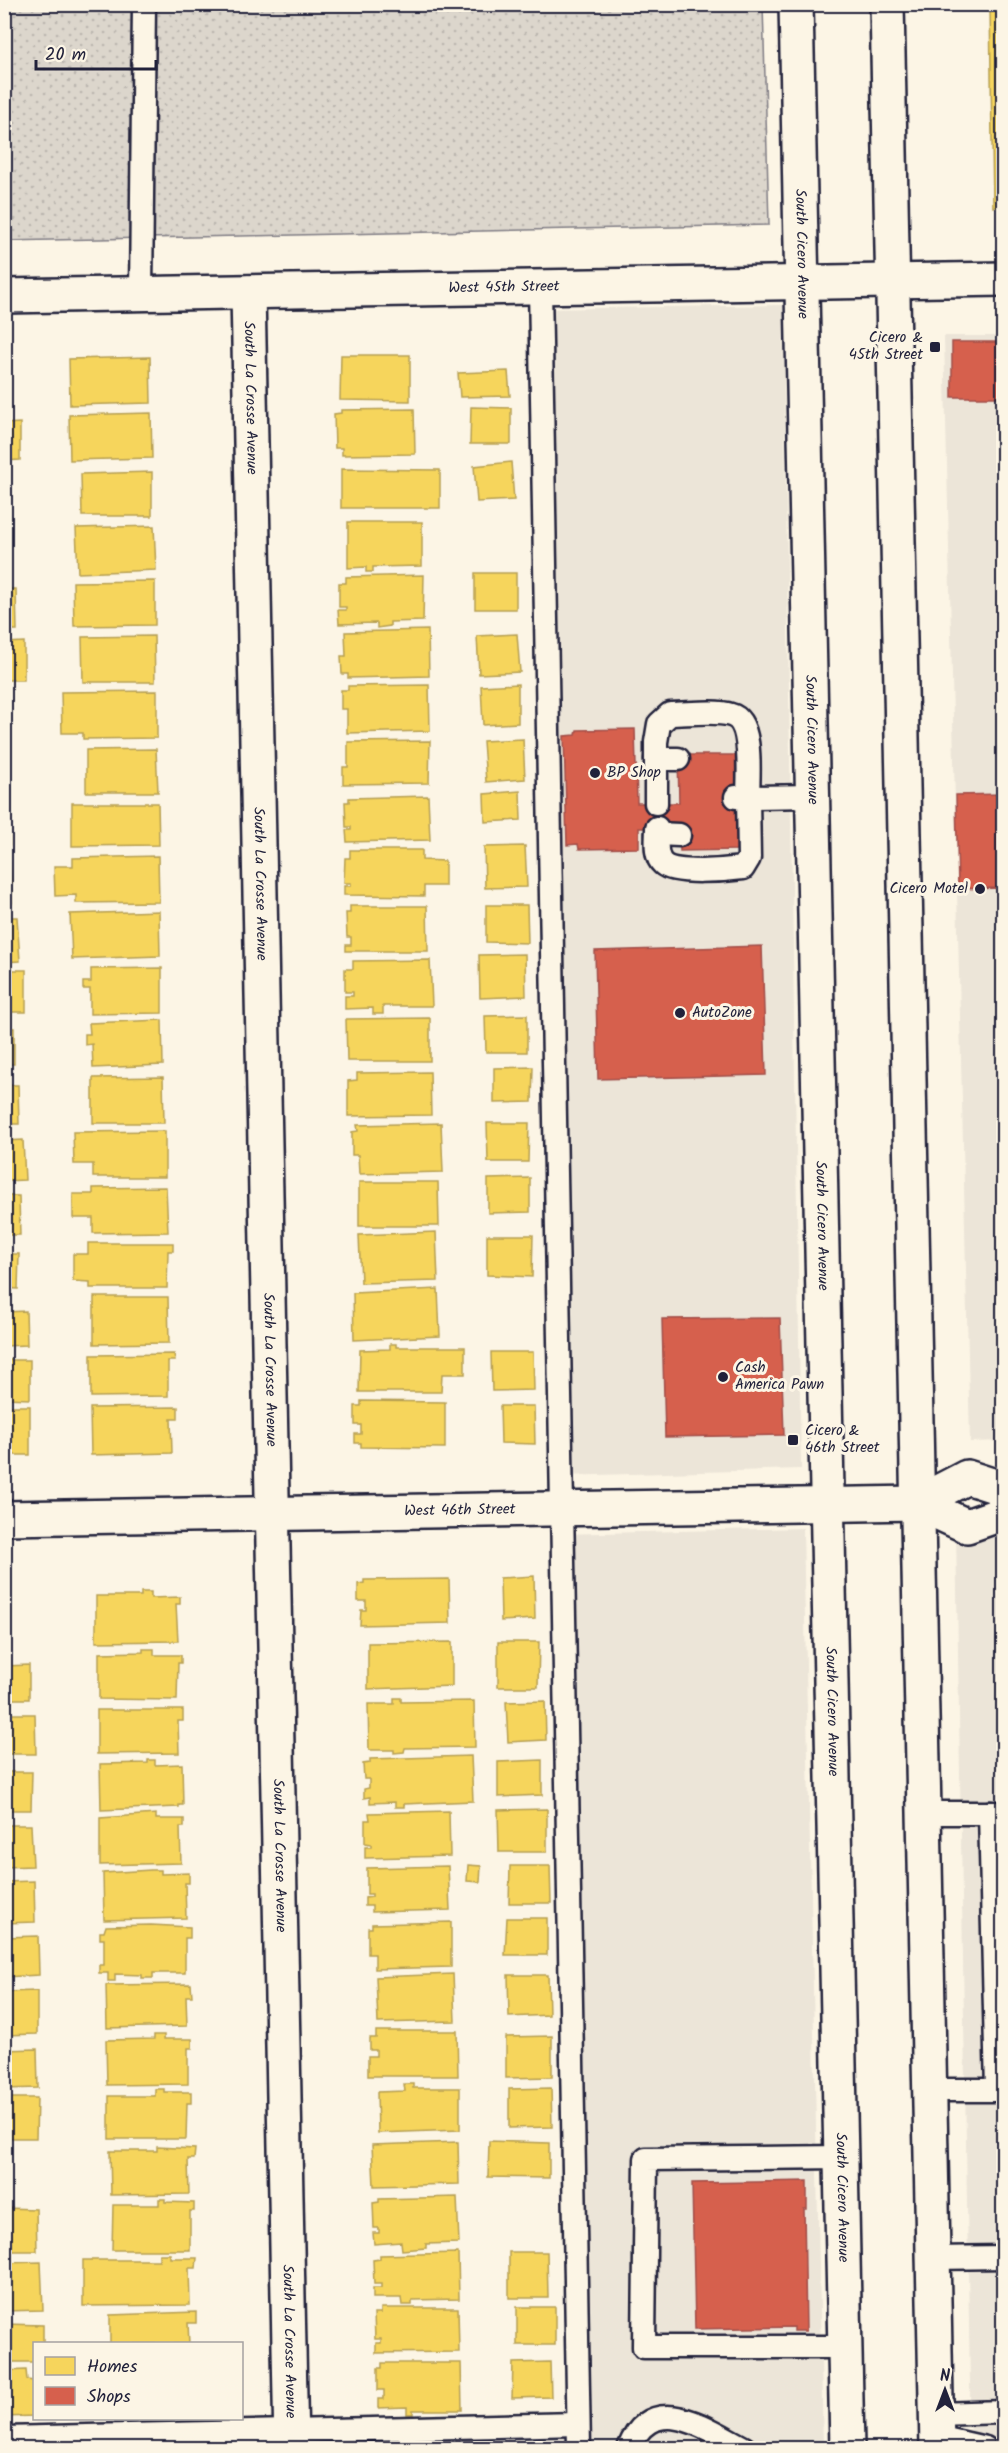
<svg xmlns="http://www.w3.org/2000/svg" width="1008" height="2453" font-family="Kalam,sans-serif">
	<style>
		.built { fill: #ece5d8 }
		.grass { fill: url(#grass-dots); stroke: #7f7c84; stroke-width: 1.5 }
		.homes { fill: #f6d55c; stroke: #b69f52; stroke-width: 1.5 }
		.shops { fill: #d6604d; stroke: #a04d48; stroke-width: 1.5 }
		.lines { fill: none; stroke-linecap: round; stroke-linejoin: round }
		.service-casing { stroke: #22223b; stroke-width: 27 }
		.minor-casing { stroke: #22223b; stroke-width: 38 }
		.primary-casing { stroke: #22223b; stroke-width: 38 }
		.service { stroke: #fcf5e5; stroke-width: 22 }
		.minor { stroke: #fcf5e5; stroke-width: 33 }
		.primary { stroke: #fcf5e5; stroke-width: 33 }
		.poi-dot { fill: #22223b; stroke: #fcf5e5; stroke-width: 2 }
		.labels { text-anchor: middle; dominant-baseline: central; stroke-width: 6; stroke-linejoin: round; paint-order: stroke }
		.street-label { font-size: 15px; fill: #22223b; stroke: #fcf5e5 }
		.poi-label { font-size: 15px; fill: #22223b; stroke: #fcf5e5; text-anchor: start }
	</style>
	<defs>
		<pattern id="grass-dots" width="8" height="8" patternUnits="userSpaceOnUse" patternTransform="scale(1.5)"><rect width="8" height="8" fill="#dcd6cc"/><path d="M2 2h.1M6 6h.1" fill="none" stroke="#bcb7b0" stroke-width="1.8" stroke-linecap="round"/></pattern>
	</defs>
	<rect width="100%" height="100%" fill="#fcf5e5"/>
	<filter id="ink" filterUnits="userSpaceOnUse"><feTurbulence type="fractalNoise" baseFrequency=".0167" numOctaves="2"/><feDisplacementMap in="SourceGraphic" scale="12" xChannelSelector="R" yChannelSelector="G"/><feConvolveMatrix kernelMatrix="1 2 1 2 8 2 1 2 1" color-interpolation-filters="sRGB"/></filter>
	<g filter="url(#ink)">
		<g class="built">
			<path d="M783,305L801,1469L561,1476L540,309Z"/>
			<path d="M944,336H1003V1441L970,1442Z"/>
			<path d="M803,1528L823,2448H314L313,2430L578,2423L562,1534Z"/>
			<path d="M1003,1530V2448H971L956,1531Z"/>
			<path d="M255,2432V2448H5Z"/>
		</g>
		<path class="grass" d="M4,5H763L769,225L5,241Z"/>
		<g class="homes">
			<path d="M953,4H1004V207H993L990,7L953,8Z"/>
			<path d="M341,355H410V401L340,400Z"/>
			<path d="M150,357L151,403L70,405L69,359Z"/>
			<path d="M508,371L510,396L460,397L458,373Z"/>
			<path d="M471,407L511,408V444H470Z"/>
			<path d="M414,409L415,454L342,455V448H335L334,414L341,413V410Z"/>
			<path d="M151,413L152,458L70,460L69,415Z"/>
			<path d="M20,423V460L4,461V424Z"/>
			<path d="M511,462L514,500L477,502L474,466Z"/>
			<path d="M341,469L440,470V508H341Z"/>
			<path d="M152,472V516H82L81,474Z"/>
			<path d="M348,522H422V566L373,567V572H366V567L348,568Z"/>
			<path d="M154,526L156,570L78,573L76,528Z"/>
			<rect x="475" y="573" width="41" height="36"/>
			<path d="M424,575L423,621L390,622V626L377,628V623L339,624L338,610H346V607H339V583H346V577Z"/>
			<path d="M155,581V625L74,626L73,582Z"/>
			<path d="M4,589H16L17,630H4Z"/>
			<path d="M428,630L429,676L348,678V674H342L341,656H346L345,632Z"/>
			<path d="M517,634L520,672L479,674L477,636Z"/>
			<path d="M154,636L155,682H83L82,637Z"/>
			<path d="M24,642V680H6L4,686V643Z"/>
			<path d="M518,684V723L483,725L481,686Z"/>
			<path d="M429,685L430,731L347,733V709H341V690H348V686Z"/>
			<path d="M157,691V738L83,739V733H62L61,692Z"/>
			<path d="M4,695H6L7,739H4Z"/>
			<path d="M523,739L525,779L486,782L483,741Z"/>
			<path d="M430,741L429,783L343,784V767H348V742Z"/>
			<path d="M156,749L158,792H86V750Z"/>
			<path d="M4,756H10L12,795H4Z"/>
			<path d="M520,791L521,820L485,822L484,794Z"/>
			<path d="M428,796L430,840L347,842L346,830H351V827H346L345,802H349V798Z"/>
			<path d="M72,803H158L159,845L72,846Z"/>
			<rect x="4" y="806" width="5" height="39"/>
			<path d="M525,846L527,887L485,888L484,847Z"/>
			<path d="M350,850H422V860L445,861V886H424V896L344,895V886H351V883H344L345,858H350Z"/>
			<path d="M158,856L159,902L76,903V895L55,896L54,866H73V858Z"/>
			<path d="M10,862L12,903H4V863Z"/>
			<path d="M486,905H527L528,943L486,942Z"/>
			<path d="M350,906H427L428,951H346V945H351V937H347L346,913H350Z"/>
			<path d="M159,911L160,956L72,959L70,914Z"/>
			<path d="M4,917H17L20,961L4,962Z"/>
			<path d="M525,954L526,996L480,998L479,955Z"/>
			<path d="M430,960L432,1006H383V1014H373V1008L345,1009V996H353V992H345V969H353V961Z"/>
			<path d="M162,968V1013L90,1014V989H83V982H91V969Z"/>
			<rect x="4" y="970" width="22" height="42"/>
			<path d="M527,1015V1052H486L485,1016Z"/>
			<path d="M430,1018V1061H347L346,1019Z"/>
			<path d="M162,1020L163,1065L93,1068L92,1044L85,1045V1034H90L89,1023Z"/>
			<rect x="4" y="1028" width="10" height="36"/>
			<path d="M533,1067L532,1102L494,1103V1068Z"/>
			<path d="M430,1072L431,1115L348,1116V1081L357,1080V1073Z"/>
			<path d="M163,1077L164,1123H93V1078Z"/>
			<path d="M4,1085H18L19,1124H4Z"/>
			<path d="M441,1123L443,1172L359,1174L358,1155H352V1132L358,1131L357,1125Z"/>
			<path d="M487,1123H529L528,1162H488Z"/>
			<path d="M165,1131V1177H93V1164H74L73,1132Z"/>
			<path d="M23,1140L25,1180L4,1181V1141Z"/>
			<path d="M530,1178V1212L488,1213V1179Z"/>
			<path d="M359,1182H438L439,1226H359Z"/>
			<path d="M166,1187L168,1232L93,1233V1218H73V1194H93V1188Z"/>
			<path d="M4,1196H19L20,1235H4Z"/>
			<path d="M436,1232L438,1281L361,1283L359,1235Z"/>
			<path d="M487,1235H533L532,1277L487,1275Z"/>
			<path d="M88,1243H173V1251H168L167,1288H90V1282L73,1281V1254H88Z"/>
			<path d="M4,1254H19L18,1289L4,1288Z"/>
			<path d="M438,1289L440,1336L354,1340L353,1293Z"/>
			<path d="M94,1297H168L169,1343L94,1344Z"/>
			<path d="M26,1311L27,1345L4,1346V1312Z"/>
			<path d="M390,1344H396V1347H465V1374H442L441,1392H359L360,1350L390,1349Z"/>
			<path d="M491,1352H533L534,1390L492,1391Z"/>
			<path d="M174,1354L175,1361H168V1396L91,1397V1355Z"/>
			<path d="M4,1360H30V1399L4,1398Z"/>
			<path d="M361,1401L445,1402V1448L361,1447V1443H355V1434H361V1425H355V1406H361Z"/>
			<rect x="4" y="1406" width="26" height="49"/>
			<path d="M500,1406H534L535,1444L501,1443Z"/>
			<path d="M178,1407V1419H171L172,1453L91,1455L90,1408Z"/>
			<path d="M534,1576L535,1619L501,1621L500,1578Z"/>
			<path d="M449,1579L450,1623L360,1625L361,1610H366V1601H358V1584L364,1583V1580Z"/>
			<path d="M141,1592H151V1598L180,1597V1604H176L178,1641L96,1642V1596H141Z"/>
			<path d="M452,1642V1686L368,1689V1643Z"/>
			<path d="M498,1642H539L538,1687H498Z"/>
			<path d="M143,1649H154V1655H181V1663H178L177,1700L99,1699V1653L143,1652Z"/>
			<path d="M29,1665V1699H4V1666Z"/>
			<path d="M394,1698H401V1702L474,1701L475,1747L405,1748L404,1752L394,1753V1750H369L368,1704H394Z"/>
			<path d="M545,1701L546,1740L508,1742L506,1702Z"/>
			<path d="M97,1710H183V1721H178L179,1753L97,1754Z"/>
			<path d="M4,1714H35L36,1754H4Z"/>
			<path d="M471,1756L473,1801L404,1804V1807H395V1802L370,1803V1797L364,1798V1789L369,1788V1779H364L363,1764L370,1763V1759Z"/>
			<path d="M148,1760H155V1765L182,1764L183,1805H179V1807L101,1810L100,1764L148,1763Z"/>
			<path d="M542,1760V1795L498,1797V1762Z"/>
			<path d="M4,1772H32L31,1810H4Z"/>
			<path d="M547,1809V1852H499L498,1810Z"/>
			<path d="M449,1811L450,1856L365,1858V1847H371V1844L365,1843V1820H370L369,1813Z"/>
			<path d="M156,1814V1819H184V1827H180L181,1863L100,1865V1818Z"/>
			<path d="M4,1825H31L33,1866L4,1867Z"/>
			<path d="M468,1865L481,1866L480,1882L467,1881Z"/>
			<path d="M448,1866L450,1910L372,1912V1906H365V1898L372,1897V1894H367V1868Z"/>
			<path d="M510,1866H550L551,1903H509Z"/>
			<path d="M151,1870H161V1874L189,1873V1883H185L186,1918L104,1920L103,1873Z"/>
			<path d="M34,1881L35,1922L4,1923V1882Z"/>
			<path d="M507,1918H547V1955H505Z"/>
			<path d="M451,1922V1967L375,1969V1954H368V1928H372V1924Z"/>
			<path d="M151,1925L190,1927V1938H185V1973H153V1978H142V1975L115,1974V1981H108V1973H99V1965H104V1939H100V1932H104L106,1926Z"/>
			<path d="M38,1936L39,1975L4,1977V1937Z"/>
			<path d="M453,1974L455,2021L378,2023L376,1977Z"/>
			<path d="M508,1975H548L549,2015L509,2017Z"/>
			<path d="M191,1984L192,1996H186L187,2026L107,2028L106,1985Z"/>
			<path d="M37,1991V2034L4,2035V1992Z"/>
			<path d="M376,2031H457L458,2076H368V2056H376V2050H370V2038H376Z"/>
			<path d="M154,2035H164V2039H192V2048H188V2084L107,2085L106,2040L154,2039Z"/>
			<path d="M552,2036V2077L506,2078V2037Z"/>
			<path d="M37,2049L38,2088L4,2089V2050Z"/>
			<path d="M404,2084H413V2088H460V2130L378,2133L377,2092L405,2091Z"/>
			<path d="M551,2088L552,2127L509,2128V2089Z"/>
			<path d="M155,2089H164V2092H191V2103H187L186,2139H109V2096H155Z"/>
			<path d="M4,2098H37L36,2138H4Z"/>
			<path d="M489,2141L549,2143V2178L488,2177Z"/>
			<path d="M458,2142L459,2184L374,2186L372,2145Z"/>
			<path d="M157,2147L195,2149L194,2159H188L189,2194L111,2195L110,2151H157Z"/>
			<path d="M457,2197L459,2243L426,2244V2248L402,2250L401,2242L374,2244L373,2233H379V2228H374L373,2203L379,2202V2199Z"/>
			<path d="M159,2199H165V2202L194,2203V2211H190V2250H112L113,2205H159Z"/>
			<path d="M4,2208L36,2209L37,2251H4Z"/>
			<path d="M509,2252H547L548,2298H509Z"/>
			<path d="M458,2253L459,2299L412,2300V2305H402L401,2298H373V2288H381V2284H374L373,2260L380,2259V2255Z"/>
			<path d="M159,2254H170V2258H197L196,2268H189L190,2305L83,2306V2260H159Z"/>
			<path d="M41,2262L43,2310L4,2311V2263Z"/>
			<rect x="517" y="2307" width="38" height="38"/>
			<path d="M381,2308H458L459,2352L376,2353V2343H381V2339H375L374,2313H381Z"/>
			<path d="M196,2312V2323H188L189,2344H110V2315Z"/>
			<path d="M4,2324L43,2325V2344H34V2362H4Z"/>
			<path d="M550,2362L551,2397L512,2398L513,2363Z"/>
			<path d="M382,2363H461L462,2410H413V2414H407V2407L378,2408V2399H384V2390H378V2368H382Z"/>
			<path d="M26,2370L27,2380L34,2381V2416L4,2417V2371Z"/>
		</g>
		<g class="shops">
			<rect x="952" y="342" width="52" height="55"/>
			<path d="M635,729L637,803H679L678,755H735L737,850L680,851L679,828H639V848L579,849L578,844L567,845L564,736L576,735L577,730Z"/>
			<path d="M1004,794V888L958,889L956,795Z"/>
			<path d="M762,946L766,1075L598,1079L595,951Z"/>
			<path d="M780,1318L784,1435L665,1437L662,1319Z"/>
			<path d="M807,2181V2209H804L806,2331H794V2327L695,2329L692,2183Z"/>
		</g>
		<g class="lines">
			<defs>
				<g id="service">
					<path d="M540,287L579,2448"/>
					<path d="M141,294L144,4"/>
					<path d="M656,759H678"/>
					<path d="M656,803V742L659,724L670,714C687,714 716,710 731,715C754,721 748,778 748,797L812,796"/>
					<path d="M657,828C657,839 654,856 663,864C675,875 727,870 743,868L749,858L748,797H736"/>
					<path d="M657,834L679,835"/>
					<path d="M923,1813H1004"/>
					<path d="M990,1813L997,2090"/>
					<path d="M929,2090H1004"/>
					<path d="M842,2157L646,2159L644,2347H846"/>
					<path d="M933,2258L1004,2257"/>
					<path d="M936,2414L1004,2412"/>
					<path d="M937,2437L985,2448"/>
					<path d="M4,2438L578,2424"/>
					<path d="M629,2448C653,2389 707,2429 744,2448"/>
				</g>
				<g id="minor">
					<path id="s1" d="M248,292L291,2448"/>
					<path id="s2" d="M4,296L1004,279"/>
					<path d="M917,1503L967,1477L1004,1489"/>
					<path id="s3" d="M4,1518L917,1503L967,1526L1004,1513"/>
				</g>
				<g id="primary">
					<path id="s4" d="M796,4L847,2448"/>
					<path d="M887,4L937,2448"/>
				</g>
			</defs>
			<use href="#service" class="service-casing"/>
			<use href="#minor" class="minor-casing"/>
			<use href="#primary" class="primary-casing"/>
			<use href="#service" class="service"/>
			<use href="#minor" class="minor"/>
			<use href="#primary" class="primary"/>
		</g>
	</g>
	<g class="poi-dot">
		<rect x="929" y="341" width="12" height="12" rx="3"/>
		<circle cx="595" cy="773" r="6"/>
		<circle cx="980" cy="889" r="6"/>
		<circle cx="680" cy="1013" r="6"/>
		<circle cx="723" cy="1377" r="6"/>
		<rect x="787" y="1434" width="12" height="12" rx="3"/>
	</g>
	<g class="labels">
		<g class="street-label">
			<text stroke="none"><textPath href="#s4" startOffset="250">South Cicero Avenue</textPath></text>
			<text stroke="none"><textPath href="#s2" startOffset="500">West 45th Street</textPath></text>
			<text stroke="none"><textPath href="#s1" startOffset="106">South La Crosse Avenue</textPath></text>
			<text stroke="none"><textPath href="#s4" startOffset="736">South Cicero Avenue</textPath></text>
			<text stroke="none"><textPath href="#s1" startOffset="592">South La Crosse Avenue</textPath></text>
			<text stroke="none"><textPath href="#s4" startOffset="1222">South Cicero Avenue</textPath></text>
			<text stroke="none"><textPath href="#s1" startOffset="1078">South La Crosse Avenue</textPath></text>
			<text stroke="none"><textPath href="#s3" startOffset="456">West 46th Street</textPath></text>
			<text stroke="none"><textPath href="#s4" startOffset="1708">South Cicero Avenue</textPath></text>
			<text stroke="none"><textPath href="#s1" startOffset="1564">South La Crosse Avenue</textPath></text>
			<text stroke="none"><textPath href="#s4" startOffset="2194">South Cicero Avenue</textPath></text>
			<text stroke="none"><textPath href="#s1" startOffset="2050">South La Crosse Avenue</textPath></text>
		</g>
		<g class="poi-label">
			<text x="923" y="338" text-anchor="end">Cicero &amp;<tspan x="923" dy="17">45th Street</tspan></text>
			<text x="607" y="773">BP Shop</text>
			<text x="968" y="889" text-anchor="end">Cicero Motel</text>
			<text x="692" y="1013">AutoZone</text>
			<text x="735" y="1368">Cash<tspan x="735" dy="17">America Pawn</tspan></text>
			<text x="805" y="1431">Cicero &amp;<tspan x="805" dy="17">46th Street</tspan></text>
		</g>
	</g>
	<rect width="1008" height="2453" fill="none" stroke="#fcf5e5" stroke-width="24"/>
	<rect x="12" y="12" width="984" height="2429" fill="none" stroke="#22223b" stroke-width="2" filter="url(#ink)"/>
	<rect x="33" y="2342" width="210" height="78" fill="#fcf5e5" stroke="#a5a1a1" stroke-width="1.5"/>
	<rect x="45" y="2357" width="30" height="18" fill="#f6d55c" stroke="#a5a1a1" stroke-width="1.5"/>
	<text x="87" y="2372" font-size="18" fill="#22223b">Homes</text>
	<rect x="45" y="2387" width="30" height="18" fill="#d6604d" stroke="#a5a1a1" stroke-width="1.5"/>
	<text x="87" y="2402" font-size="18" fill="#22223b">Shops</text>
	<g transform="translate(945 2390)" stroke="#fcf5e5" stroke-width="4.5" paint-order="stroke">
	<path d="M0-4.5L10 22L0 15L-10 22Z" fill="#22223b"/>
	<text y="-9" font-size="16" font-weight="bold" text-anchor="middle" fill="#22223b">N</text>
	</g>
	<path d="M36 60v9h120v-9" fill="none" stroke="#22223b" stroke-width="3"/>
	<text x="45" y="60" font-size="18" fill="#22223b" stroke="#fcf5e5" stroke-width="4.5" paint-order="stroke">20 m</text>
</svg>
